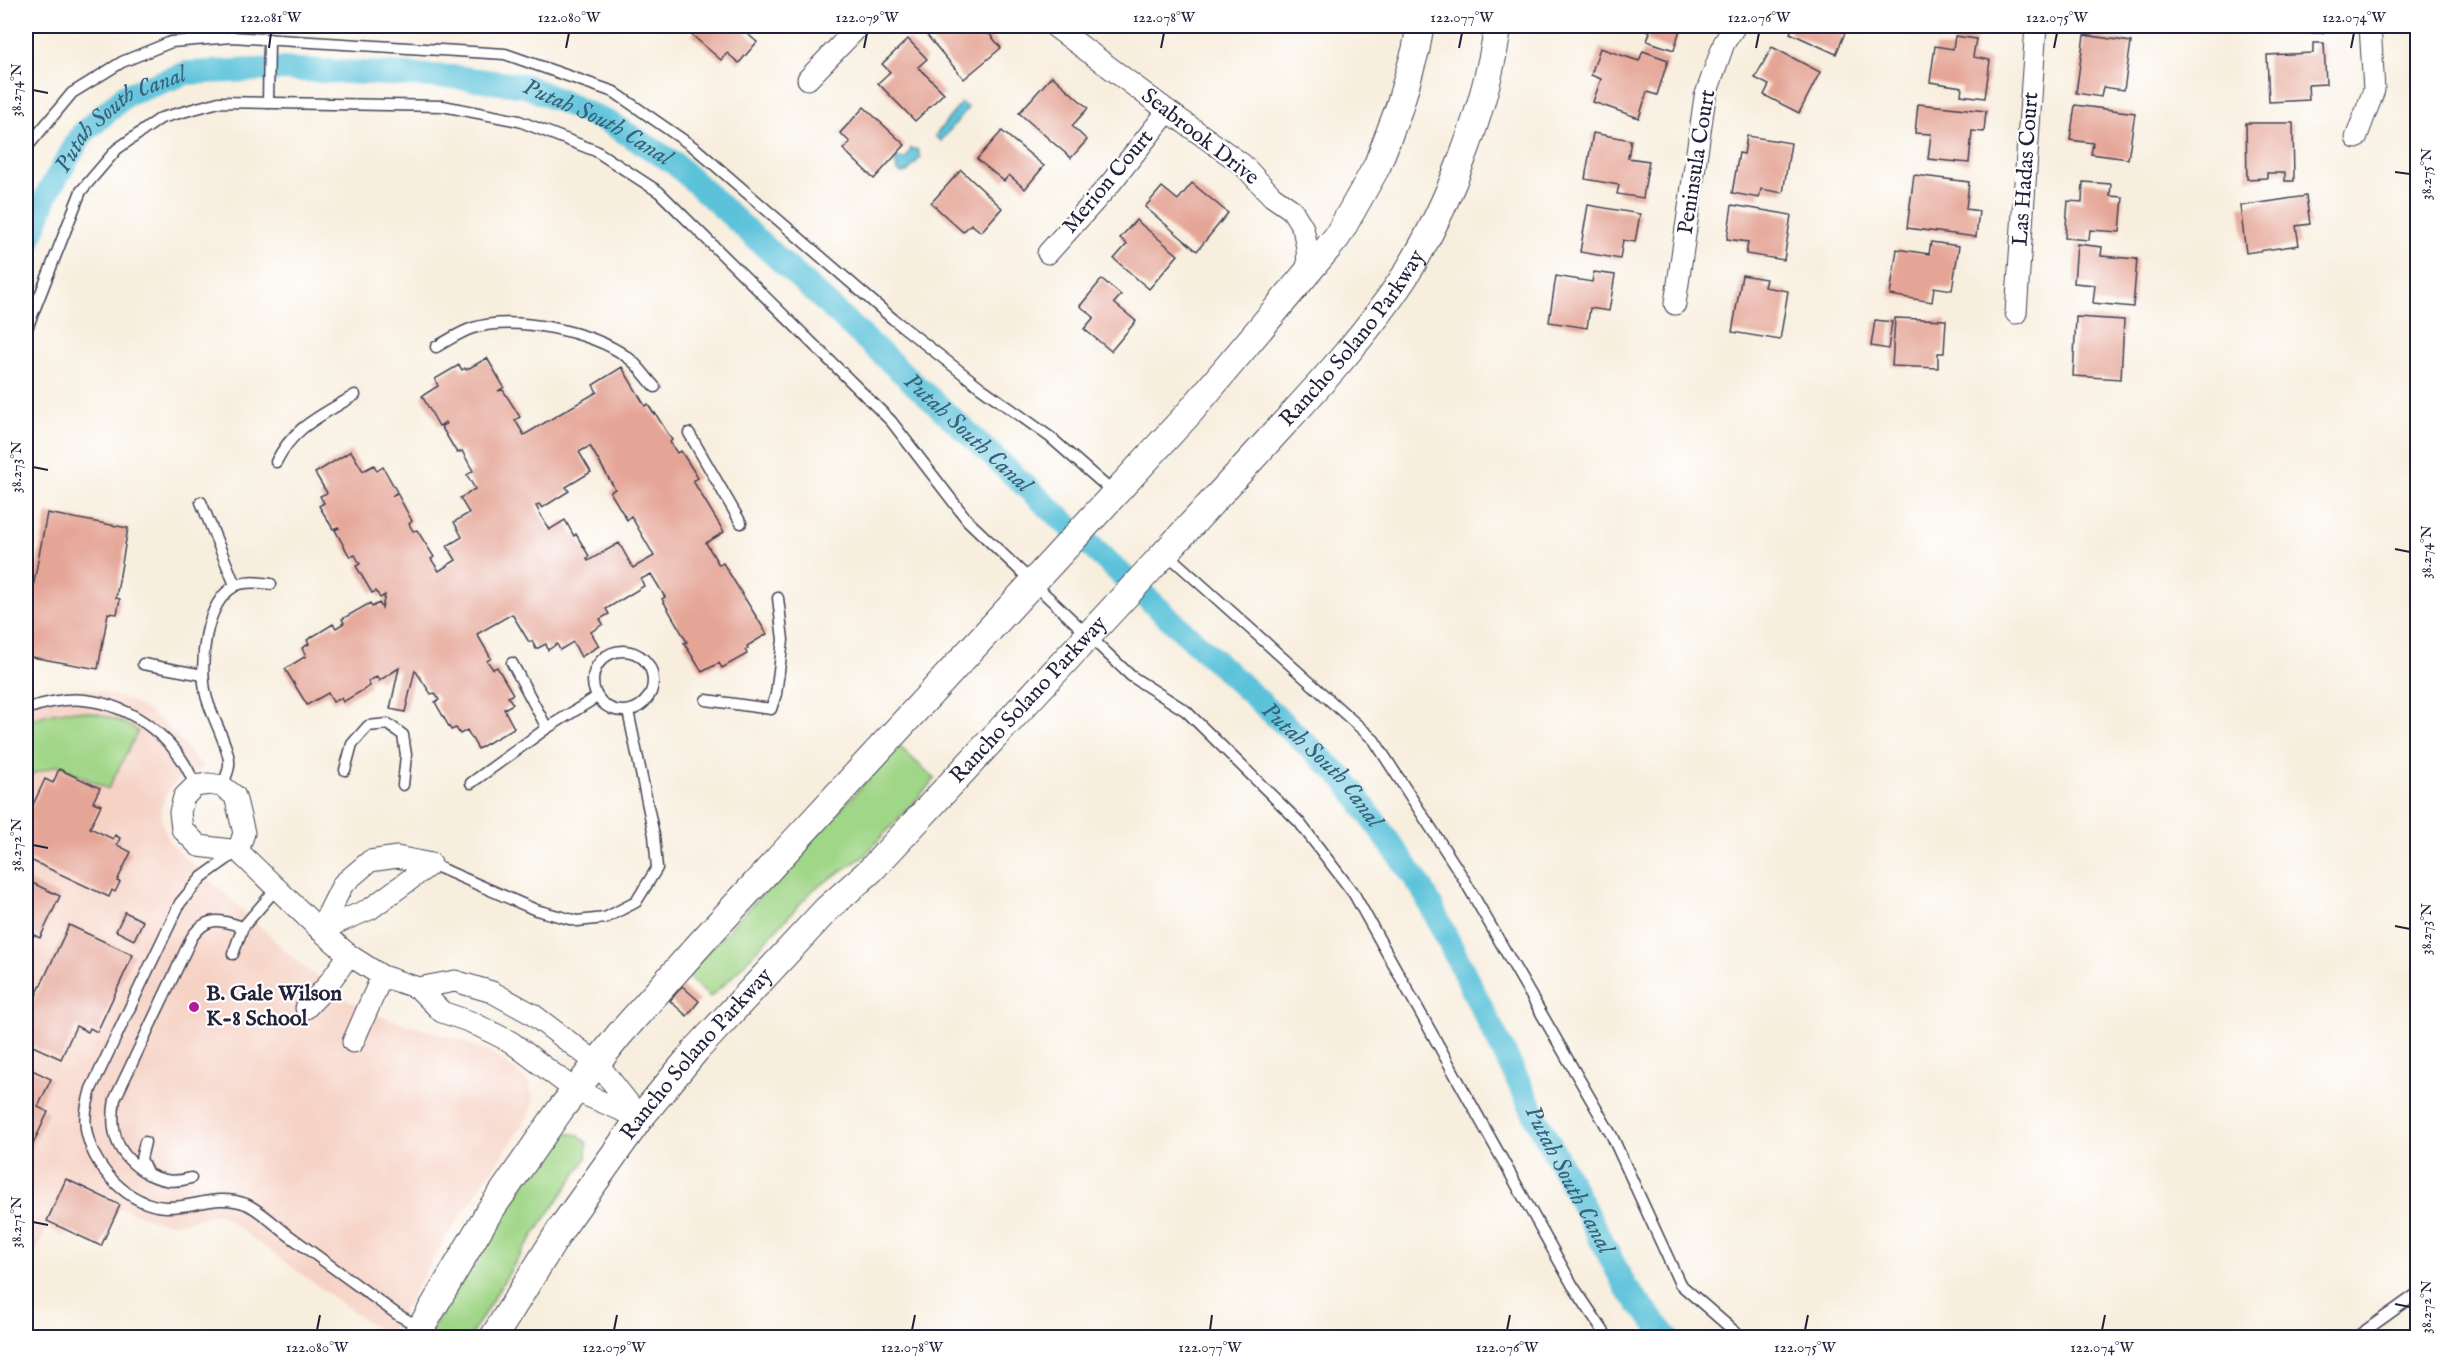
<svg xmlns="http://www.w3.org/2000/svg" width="2443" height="1363" font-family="'IM FELL English',serif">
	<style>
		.built { fill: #f6d2c4 }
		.green { fill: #a0d687; stroke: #617c61; stroke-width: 1.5 }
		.water { fill: #5cc2da; stroke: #3f728a; stroke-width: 1.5 }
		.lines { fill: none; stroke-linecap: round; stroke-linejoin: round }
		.canal { stroke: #5cc2da; stroke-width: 24 }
		.building { fill: #e5a596; fill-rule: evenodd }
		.service-casing { stroke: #424153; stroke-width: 13 }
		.minor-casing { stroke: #424153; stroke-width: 23 }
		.tertiary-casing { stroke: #424153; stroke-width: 29 }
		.service { stroke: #fff; stroke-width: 10 }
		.minor { stroke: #fff; stroke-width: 21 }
		.tertiary { stroke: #fff; stroke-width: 27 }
		.ticks { fill: none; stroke: #22223b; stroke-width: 2 }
		.poi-dot { fill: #b5179e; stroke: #fff; stroke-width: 2 }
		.labels { text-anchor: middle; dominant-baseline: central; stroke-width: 4.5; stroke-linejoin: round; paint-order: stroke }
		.street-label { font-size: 22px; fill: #22223b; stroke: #fff }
		.poi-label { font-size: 22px; font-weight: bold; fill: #22223b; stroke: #fff; text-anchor: start }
		.water-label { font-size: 24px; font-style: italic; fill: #39627b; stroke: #fff }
		.neatline { fill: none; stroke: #22223b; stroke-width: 2 }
		.ticks-label { font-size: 15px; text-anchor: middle; fill: #22223b }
	</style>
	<rect width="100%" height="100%" fill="#fff"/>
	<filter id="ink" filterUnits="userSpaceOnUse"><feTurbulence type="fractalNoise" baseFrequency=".0167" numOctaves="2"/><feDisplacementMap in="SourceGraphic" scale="12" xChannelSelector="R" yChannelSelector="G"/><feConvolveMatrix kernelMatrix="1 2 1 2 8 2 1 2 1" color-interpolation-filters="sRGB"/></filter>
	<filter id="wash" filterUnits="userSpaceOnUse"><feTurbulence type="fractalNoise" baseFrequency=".008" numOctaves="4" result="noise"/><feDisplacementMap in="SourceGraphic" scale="24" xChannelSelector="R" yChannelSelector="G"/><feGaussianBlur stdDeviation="1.35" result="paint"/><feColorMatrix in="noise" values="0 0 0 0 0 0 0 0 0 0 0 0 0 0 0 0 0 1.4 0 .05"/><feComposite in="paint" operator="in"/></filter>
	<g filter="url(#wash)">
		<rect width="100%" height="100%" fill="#f8eede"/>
		<path class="built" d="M63,689H86L108,693L130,700L151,713L172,731L203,768L180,778L167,792L161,808L162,823L170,843L300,964L344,998L382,1017L463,1041L491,1054L518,1072L530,1085L533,1100L529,1115L445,1239L388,1337H382L378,1330L218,1213L189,1222L172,1223L153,1220L119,1208L101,1246L68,1231L65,1237L47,1229L31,1262L26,1260V697Z"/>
		<g class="green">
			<path d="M66,711C93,710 115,717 138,731L108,789L58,765L26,776V722L47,714Z"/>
			<path d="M899,746L935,779L863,857L814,889L730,979L710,997L686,976Z"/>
			<path d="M565,1133L579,1135L587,1143L586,1159L516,1261L470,1337L427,1338L479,1249L554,1139Z"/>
		</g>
		<g class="water">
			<path d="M961,103L968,108L941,141L935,136Z"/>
			<path d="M911,148L918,150L920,158L907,172L901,173L897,170L895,161L898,158L906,159Z"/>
		</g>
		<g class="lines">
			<path class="canal" id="s1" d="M26,249L48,192L82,134L126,95L186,73L281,69L453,77L526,86L610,123L674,163L1344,779L1422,888L1547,1139L1627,1289L1668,1338"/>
		</g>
		<g id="blocks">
			<g class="building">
				<path d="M699,26H738L757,42L739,63L727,53L721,60L692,35Z"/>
				<path d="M919,26H983L1001,48L964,79Z"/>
				<path d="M1632,26H1681L1674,50L1647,41L1650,32Z"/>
				<path d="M1793,26H1848L1836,54L1790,33Z"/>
				<path d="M2269,26H2323V33H2270Z"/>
				<path d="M2084,35L2131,42L2124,90L2103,87L2101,97L2076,93Z"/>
				<path d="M1955,36L1976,39L1973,57L1990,60L1985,98L1961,95L1962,87L1930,82L1935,46L1953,49Z"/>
				<path d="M908,39L927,59L918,67L944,93L915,121L878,83L890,72L882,64Z"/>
				<path d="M2313,43H2324L2326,84L2308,85L2309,100L2269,102L2267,55L2313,53Z"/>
				<path d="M1772,47L1820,72L1799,113L1764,95L1769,85L1755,78Z"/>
				<path d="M1600,48L1639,61L1643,51L1668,60L1657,95L1647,92L1639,118L1593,102L1601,79L1591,75Z"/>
				<path d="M1052,76L1088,108L1072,126L1087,140L1071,158L1019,113Z"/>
				<path d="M1918,104L1986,111L1984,132L1972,131L1969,163L1928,159L1931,134L1915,133Z"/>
				<path d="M2075,105L2135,113L2128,159L2091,154L2093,143L2070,140Z"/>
				<path d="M864,107L905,145L874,179L843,149L850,142L840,133Z"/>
				<path d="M2246,123H2293L2294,181H2285V173H2267V178L2247,179Z"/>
				<path d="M1002,131L1044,166L1025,189L1009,175L1004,181L977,159Z"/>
				<path d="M1593,133L1631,140L1628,158L1649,161L1643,198L1617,194L1619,185L1585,179Z"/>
				<path d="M1747,136L1791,143L1783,193L1761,189L1759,198L1732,193L1739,153L1744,154Z"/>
				<path d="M961,170L1002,208L981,232L971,224L963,232L931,203Z"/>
				<path d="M1914,175L1969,182L1966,209L1979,211L1976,237L1907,228Z"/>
				<path d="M2083,182L2111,184L2110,196L2123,197L2120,232L2090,230L2089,240L2065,238L2068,201L2082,202Z"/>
				<path d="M1192,183L1228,213L1197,251L1145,207L1162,187L1178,200Z"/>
				<path d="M2306,196L2310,224L2296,226L2299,245L2246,253L2240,206Z"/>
				<path d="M1588,205L1640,214L1635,242L1623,240L1620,259L1580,252Z"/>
				<path d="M1732,205L1791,215L1784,260L1746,254L1748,242L1727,239Z"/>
				<path d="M1136,220L1178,255L1149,289L1114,259L1127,244L1120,238Z"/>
				<path d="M1931,242L1959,246L1952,290L1934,287L1932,302L1890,295L1897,249L1929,254Z"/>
				<path d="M2077,244L2102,247L2101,256L2137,259L2133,307L2093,303L2095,285L2074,283Z"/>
				<path d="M1594,272L1615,275L1609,311L1590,308L1587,328L1549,322L1556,276L1592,282Z"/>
				<path d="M1742,275L1766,279L1764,287L1788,291L1780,340L1732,332Z"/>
				<path d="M1102,279L1121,295L1114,303L1136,321L1111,351L1084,329L1094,317L1080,306Z"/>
				<path d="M2076,317L2124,320L2121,379L2073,376Z"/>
				<path d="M1895,318L1946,320L1944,353H1938V368L1892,366Z"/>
				<path d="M1875,320L1892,322L1888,349L1871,346Z"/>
				<path d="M487,358L504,387L498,391L503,390L520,417L515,420L524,435L597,392L593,385L622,367L645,406L648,404L654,414L655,413L672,440L670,442L677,453L681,451L698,478L693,481L724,532L706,543L719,565L723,563L767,634L747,646L748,648L745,650L747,654L722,668L719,663L702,672L684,643L687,642L662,599L665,597L651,574L641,579L644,586L606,609L609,614L600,619L603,624L591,632L599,646L581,657L573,642L560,650L557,644L548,650L546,644L536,649L532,641L529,642L512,614L477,634L491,658L487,661L493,669L497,667L513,694L508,697L513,704L504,709L514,728L478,749L467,730L460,734L456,728L451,730L435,702L439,700L435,693L431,694L415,670L405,712L390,709L399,668L379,681L377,677L368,681L370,686L343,702L341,698L333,702L328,693L307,705L285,669L306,656L302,648L309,644L307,640L333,624L336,628L344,623L342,619L370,603L372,607L379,603L382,608L385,595L380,598L376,591L372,593L356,566L360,564L355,555L350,557L335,530L339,528L338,527L333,529L319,506L324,503L320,496L327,493L315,473L351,451L363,471L374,465L377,471L383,467L397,492L392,496L397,493L412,521L409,524L413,531L417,530L434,557L431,559L439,571L456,560L447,546L462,537L454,522L469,513L460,498L475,489L467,475L473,471L462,451L457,453L441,426L446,424L445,422L439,426L422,396L438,386L435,379L459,365L462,370L465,368L466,370ZM590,446L615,489L610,492L627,520L631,516L654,556L633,568L619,543L588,561L587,558L589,556L576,534L574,536L565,520L549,530L536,506L539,504L542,508L569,491L566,487L591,472L579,452Z"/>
				<path d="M47,513L128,528L116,598L120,599L117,614L108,613L98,669L26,656V613L28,614Z"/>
				<path d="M59,769L100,788L93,802L101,805L90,828L113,839L115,835L120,838L117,845L131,852L117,881L120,882L115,892L112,890L109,897L26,858V820L45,779L53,783Z"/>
				<path d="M26,880L60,896L40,938L26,931Z"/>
				<path d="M125,912L143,921L134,940L116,931Z"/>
				<path d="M69,925L133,955L97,1032L90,1028L88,1032L76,1026L61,1059L26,1043V1017Z"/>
				<path d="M682,986L699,1001L687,1016L670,1001Z"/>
				<path d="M26,1067L51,1079L38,1107L48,1112L26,1159Z"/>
				<path d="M66,1179L120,1205L101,1246L47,1221Z"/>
			</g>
		</g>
	</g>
	<g filter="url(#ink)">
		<use href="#blocks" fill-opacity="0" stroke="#424153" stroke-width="1.5"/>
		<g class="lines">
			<defs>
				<g id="service">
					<path d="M268,103L269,39"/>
					<path d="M26,152L28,146L72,93L122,62L171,42L232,37L505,54L614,92L695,148L893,319L980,387L1050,437L1115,494"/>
					<path d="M26,331L81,191L117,149L161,118L219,102L443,106L519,121L596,151L659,192L891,421L968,521L1131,676L1186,711L1299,822L1354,894L1573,1286L1608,1338"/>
					<path d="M436,347C447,341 460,332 473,328C513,315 593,331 627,357C638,364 646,378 655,387"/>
					<path d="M689,433L741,523"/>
					<path d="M276,462C294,426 321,416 355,395"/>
					<path d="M201,502L235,585"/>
					<path d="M1166,553L1374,740L1462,876L1612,1136L1680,1284L1742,1338"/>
					<circle cx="623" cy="681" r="30"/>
					<path d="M512,663L547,728"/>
					<path d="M143,664L203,675"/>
					<path d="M706,700L771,709L776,694L783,640L778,598"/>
					<path d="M26,709C44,703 64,698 84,700C133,705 179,741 195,786"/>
					<path d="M345,770L352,744L368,726L388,724L403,735L406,755L403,785"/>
					<path d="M471,783L547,728L597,697"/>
					<path d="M222,786C224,780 229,772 229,765C231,750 210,714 206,695C199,665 204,603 235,586C245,580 261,583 271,584"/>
					<path d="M237,852L202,877L180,903L91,1089C87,1104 83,1118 87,1134C95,1169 128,1205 166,1207C195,1208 216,1193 246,1204C260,1210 275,1225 287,1234C324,1261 361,1288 398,1315L420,1327"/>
					<path d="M431,864L536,910L577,921L605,918L636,902L657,868L654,835L628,711"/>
					<path d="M233,954L243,927L276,889"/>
					<path d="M145,1142L141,1159L148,1174C163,1181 174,1183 191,1178"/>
					<path d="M148,1174C117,1156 109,1133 115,1099L192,937C207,915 220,920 243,927"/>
					<path d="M2355,1338L2418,1293"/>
				</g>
				<g id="minor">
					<path d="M1054,26L1168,111L1242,164L1272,196L1292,210L1303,228L1307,248L1308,272"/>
					<path d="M808,79L859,26"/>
					<path d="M2356,138L2374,90L2370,26"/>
					<path d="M1048,253L1110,184L1168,111"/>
					<path d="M1675,304L1705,97L1724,43L1735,26"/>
					<path d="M2016,313L2036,26"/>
					<path d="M238,851L244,833L235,796L222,786L209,784L195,786L184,797L180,812L182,829L199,846L238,851L320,930L349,955L382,976L418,988L442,1012L471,1022L511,1042L576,1091L640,1118"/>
					<path d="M320,930L343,884L370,861L397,857L431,864"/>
					<path d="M320,930L370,909L431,864"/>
					<path d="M418,988L455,981L492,992L532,1014L597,1063L638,1115"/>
					<path d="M306,1008L326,987L349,955"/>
					<path d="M353,1042L382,976"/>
				</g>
				<g id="tertiary">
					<path d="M415,1338L489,1212L560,1110L619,1035L700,944L1190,412L1337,237L1377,166L1399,108L1416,49L1420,26"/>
					<path id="s2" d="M493,1338L561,1229L640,1118L696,1050L827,909L871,870C965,769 1058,668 1152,567C1195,521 1237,475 1279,429C1324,380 1369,331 1405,276C1449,206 1486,107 1498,26"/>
				</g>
			</defs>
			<use href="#service" class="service-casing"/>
			<use href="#minor" class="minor-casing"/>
			<use href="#tertiary" class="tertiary-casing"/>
			<use href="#service" class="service"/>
			<use href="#minor" class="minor"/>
			<use href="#tertiary" class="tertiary"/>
		</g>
	</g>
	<path class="ticks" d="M269,48L271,33M566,48L569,33M864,48L867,33M1161,48L1164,33M1459,48L1462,33M1756,48L1759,33M2054,48L2057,33M2351,48L2354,33M33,90L48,93M2395,172L2410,174M33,467L48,470M2395,549L2410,552M33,845L48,848M2395,926L2410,929M33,1222L48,1225M2395,1304L2410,1307M317,1330L320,1315M614,1330L617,1315M912,1330L915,1315M1210,1330L1212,1315M1507,1330L1510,1315M1805,1330L1808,1315M2102,1330L2105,1315"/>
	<circle class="poi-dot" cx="194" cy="1007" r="6"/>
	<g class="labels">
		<g class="street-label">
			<text transform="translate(1200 137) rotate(38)">Seabrook Drive</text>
			<text transform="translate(1697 162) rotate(-81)">Peninsula Court</text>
			<text transform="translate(2026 169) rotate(-86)">Las Hadas Court</text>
			<text transform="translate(1108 182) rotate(-50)">Merion Court</text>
			<text stroke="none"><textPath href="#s2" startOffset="1322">Rancho Solano Parkway</textPath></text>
			<text stroke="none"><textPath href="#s2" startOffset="836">Rancho Solano Parkway</textPath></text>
			<text stroke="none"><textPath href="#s2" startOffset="350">Rancho Solano Parkway</textPath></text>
		</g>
		<g class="poi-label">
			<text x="206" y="994">B. Gale Wilson<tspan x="206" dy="25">K-8 School</tspan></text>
		</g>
		<g class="water-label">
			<text stroke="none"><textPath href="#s1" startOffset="672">Putah South Canal</textPath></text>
			<text stroke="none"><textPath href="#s1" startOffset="168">Putah South Canal</textPath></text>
			<text stroke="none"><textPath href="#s1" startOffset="1158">Putah South Canal</textPath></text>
			<text stroke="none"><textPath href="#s1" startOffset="1644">Putah South Canal</textPath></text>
			<text stroke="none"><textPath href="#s1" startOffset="2130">Putah South Canal</textPath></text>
		</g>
	</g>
	<rect width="2443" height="1363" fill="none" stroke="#fff" stroke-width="66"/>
	<rect x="33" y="33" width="2377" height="1297" class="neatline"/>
	<g class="ticks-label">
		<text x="271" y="22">122.081°W</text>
		<text x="569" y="22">122.080°W</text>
		<text x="867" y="22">122.079°W</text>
		<text x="1164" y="22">122.078°W</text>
		<text x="1462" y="22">122.077°W</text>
		<text x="1759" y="22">122.076°W</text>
		<text x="2057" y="22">122.075°W</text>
		<text x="2354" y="22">122.074°W</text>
		<text transform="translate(16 90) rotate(-90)" y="5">38.274°N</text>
		<text transform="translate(2426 174) rotate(-90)" y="5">38.275°N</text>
		<text transform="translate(16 467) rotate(-90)" y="5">38.273°N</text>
		<text transform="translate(2426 552) rotate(-90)" y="5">38.274°N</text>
		<text transform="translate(16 845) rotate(-90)" y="5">38.272°N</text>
		<text transform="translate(2426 929) rotate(-90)" y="5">38.273°N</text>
		<text transform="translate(16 1222) rotate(-90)" y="5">38.271°N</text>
		<text transform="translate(2426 1307) rotate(-90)" y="5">38.272°N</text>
		<text x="317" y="1352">122.080°W</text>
		<text x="614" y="1352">122.079°W</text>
		<text x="912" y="1352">122.078°W</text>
		<text x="1210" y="1352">122.077°W</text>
		<text x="1507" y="1352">122.076°W</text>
		<text x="1805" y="1352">122.075°W</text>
		<text x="2102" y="1352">122.074°W</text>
	</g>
</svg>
